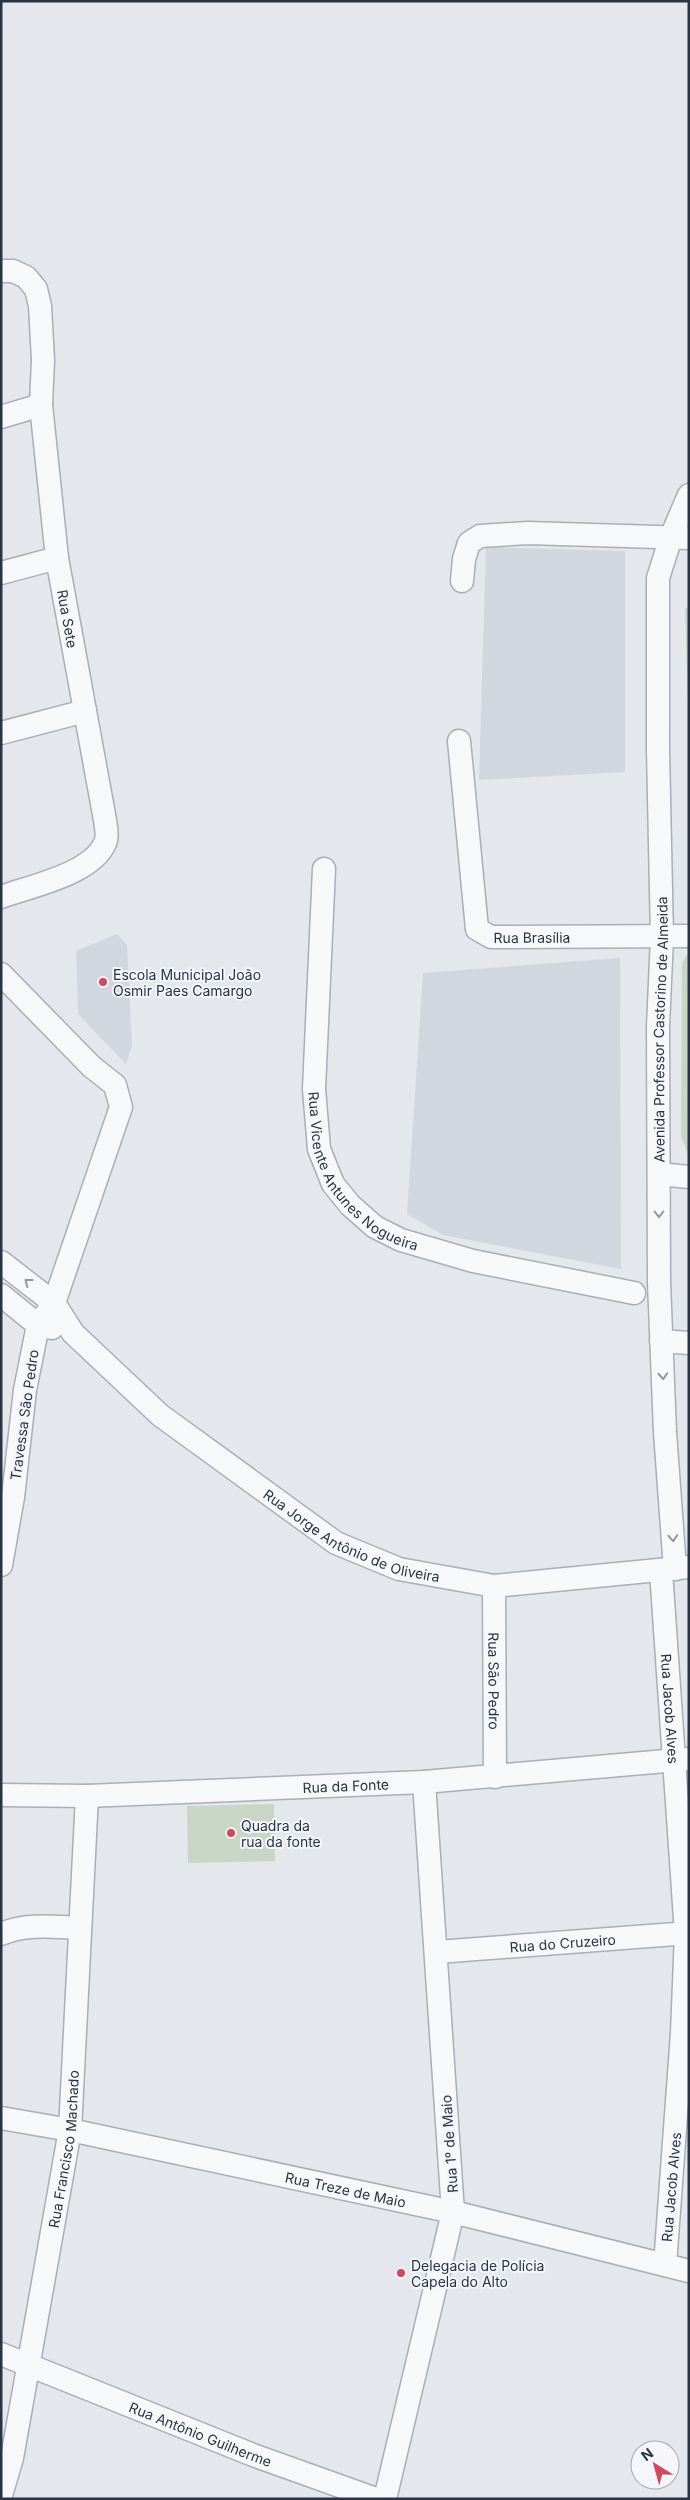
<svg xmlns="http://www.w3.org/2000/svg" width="690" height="2500" font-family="Inter,sans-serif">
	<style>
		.built { fill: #d2d6de }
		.green { fill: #c9d6c5 }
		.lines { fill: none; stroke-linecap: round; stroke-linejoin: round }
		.minor-casing { stroke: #a9aeb7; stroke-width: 25 }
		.minor { stroke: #f7f8fa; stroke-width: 22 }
		.oneway { stroke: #9196a0 }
		.poi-dot { fill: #d1495b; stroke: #f4f6f9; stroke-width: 2 }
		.labels { text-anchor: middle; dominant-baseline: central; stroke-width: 4; stroke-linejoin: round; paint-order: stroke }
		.street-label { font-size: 14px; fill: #2b3445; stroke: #f4f6f9 }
		.poi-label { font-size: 14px; fill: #2b3445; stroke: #f4f6f9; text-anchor: start }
	</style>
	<rect width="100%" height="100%" fill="#e4e7ec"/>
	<g class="built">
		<path d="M486,547L625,551V772L479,780Z"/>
		<path d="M117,934L127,945L132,1046L126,1064L78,1014L76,951Z"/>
		<path d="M620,958L621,1269L443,1235L407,1214L423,973Z"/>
	</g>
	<g class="green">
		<path d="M685,608H689V733Z"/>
		<path d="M689,953V1157L681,1136L682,962Z"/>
		<path d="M274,1804L275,1861L188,1863L187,1806Z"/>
	</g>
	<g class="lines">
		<defs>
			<g id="minor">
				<path id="s1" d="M1,271H13L26,277L36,289L40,306L43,360L41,405L57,558L105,820C106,827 108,837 105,843C92,874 31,886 1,897"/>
				<path d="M1,417L41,405"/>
				<path d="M1,573L57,558"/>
				<path d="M462,581L464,559L469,543L480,536L528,533L689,538"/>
				<path d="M1,733L85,711"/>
				<path id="s2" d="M459,741L477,929L491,937L689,936"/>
				<path id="s3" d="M324,869L314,1089L319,1149L333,1184L350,1205L375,1227L401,1240L473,1261L634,1293"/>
				<path d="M1,974L92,1067L115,1085L121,1107L54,1303L38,1325L25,1390L13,1497L1,1565"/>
				<path d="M659,1174L689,1177"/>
				<path id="s4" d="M1,1262L54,1303L73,1333L160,1415L336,1543L399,1569L494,1586L689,1567"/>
				<path d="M1,1295L38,1325L52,1328"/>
				<path d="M661,1341L689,1343"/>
				<path id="s5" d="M675,1569L665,1432L659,1282L658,1026L662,938L658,750V578L671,537L689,495"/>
				<path id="s6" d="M661,1571L686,1934L682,2033L665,2265"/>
				<path id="s7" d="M494,1586L495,1777"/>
				<path id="s8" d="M1,1795L87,1796L424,1782L689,1759"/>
				<path d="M1,1934C26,1923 54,1927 80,1928"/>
				<path id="s9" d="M437,1952L689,1933"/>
				<path id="s10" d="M1,2118L70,2130L453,2212L689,2271"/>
				<path id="s11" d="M1,2354L253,2455L376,2499"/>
				<path id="s12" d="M1,2495L12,2458L70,2130L87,1796"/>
				<path d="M385,2499L453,2212L424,1782"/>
			</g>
		</defs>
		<use href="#minor" class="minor-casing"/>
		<use href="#minor" class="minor"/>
	</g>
	<defs><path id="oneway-chevron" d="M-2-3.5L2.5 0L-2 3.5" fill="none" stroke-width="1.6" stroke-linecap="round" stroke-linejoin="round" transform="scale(1.25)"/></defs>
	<g class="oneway">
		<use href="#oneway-chevron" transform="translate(659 1214) rotate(90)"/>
		<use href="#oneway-chevron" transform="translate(28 1282) rotate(-142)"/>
		<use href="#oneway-chevron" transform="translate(663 1376) rotate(87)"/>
		<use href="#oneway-chevron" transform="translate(673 1538) rotate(86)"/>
	</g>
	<g class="poi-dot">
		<circle cx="103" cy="982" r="5"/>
		<circle cx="231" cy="1833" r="5"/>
		<circle cx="401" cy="2273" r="5"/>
	</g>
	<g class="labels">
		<g class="street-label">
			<text stroke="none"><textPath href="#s1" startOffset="374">Rua Sete</textPath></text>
			<text stroke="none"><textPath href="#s2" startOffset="246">Rua Brasília</textPath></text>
			<text stroke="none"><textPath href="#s5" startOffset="540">Avenida Professor Castorino de Almeida</textPath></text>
			<text stroke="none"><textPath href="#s3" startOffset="324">Rua Vicente Antunes Nogueira</textPath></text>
			<text transform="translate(24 1415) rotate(-82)">Travessa São Pedro</text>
			<text stroke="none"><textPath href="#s4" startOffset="451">Rua Jorge Antônio de Oliveira</textPath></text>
			<text stroke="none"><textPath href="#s7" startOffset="95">Rua São Pedro</textPath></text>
			<text stroke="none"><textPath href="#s6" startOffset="138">Rua Jacob Alves</textPath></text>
			<text stroke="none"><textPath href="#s8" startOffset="345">Rua da Fonte</textPath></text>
			<text stroke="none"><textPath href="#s9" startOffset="126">Rua do Cruzeiro</textPath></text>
			<text transform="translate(449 2144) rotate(-94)">Rua 1º de Maio</text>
			<text stroke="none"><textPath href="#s12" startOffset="352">Rua Francisco Machado</textPath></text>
			<text transform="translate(671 2187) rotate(-85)">Rua Jacob Alves</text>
			<text stroke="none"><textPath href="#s10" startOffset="352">Rua Treze de Maio</textPath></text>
			<text stroke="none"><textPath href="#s11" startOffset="215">Rua Antônio Guilherme</textPath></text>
		</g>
		<g class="poi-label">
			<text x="113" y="974">Escola Municipal João<tspan x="113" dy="16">Osmir Paes Camargo</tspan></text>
			<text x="241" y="1825">Quadra da<tspan x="241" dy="16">rua da fonte</tspan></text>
			<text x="411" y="2265">Delegacia de Polícia<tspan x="411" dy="16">Capela do Alto</tspan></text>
		</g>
	</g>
	<rect width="690" height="2500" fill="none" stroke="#2b3445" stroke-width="5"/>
	<g transform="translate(655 2465) rotate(323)"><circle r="24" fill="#f4f6f9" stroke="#a4a8b1"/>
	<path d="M0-4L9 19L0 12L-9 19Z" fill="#d1495b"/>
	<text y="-8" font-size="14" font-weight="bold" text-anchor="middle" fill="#2b3445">N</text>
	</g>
</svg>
